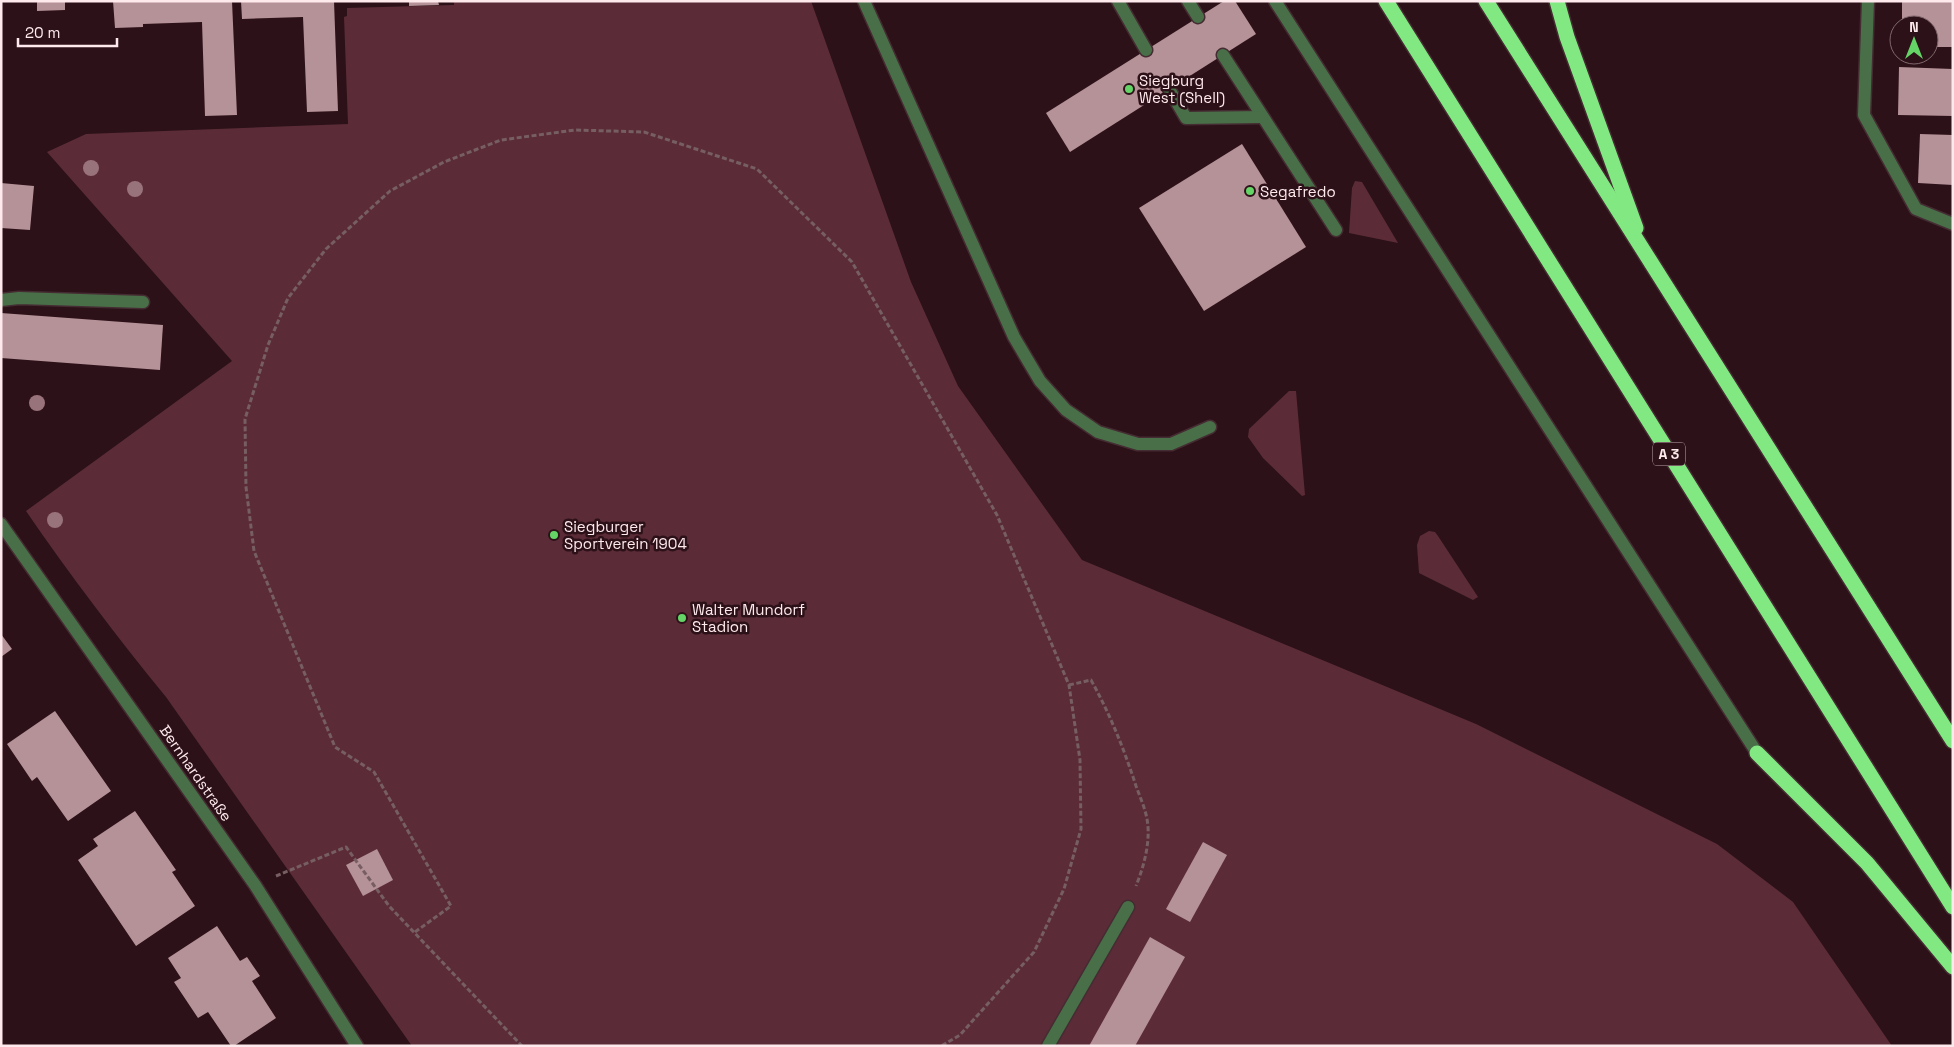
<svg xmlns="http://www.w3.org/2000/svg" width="1954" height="1047" font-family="'Space Grotesk',sans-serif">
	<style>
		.green { fill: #5b2c38 }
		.building { fill: #b59198 }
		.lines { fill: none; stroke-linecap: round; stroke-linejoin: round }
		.service-casing { stroke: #452b32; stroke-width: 15 }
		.minor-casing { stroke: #452b32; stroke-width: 15 }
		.motorway-casing { stroke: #452b32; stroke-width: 18 }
		.path { stroke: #765e63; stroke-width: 3; stroke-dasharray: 5 2.5; stroke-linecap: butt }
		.service { stroke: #486f48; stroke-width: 12 }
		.minor { stroke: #486f48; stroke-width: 12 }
		.motorway { stroke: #81e882; stroke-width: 15 }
		.tree { fill: #99737b }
		.poi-dot { fill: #65d467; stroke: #2c1118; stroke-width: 2 }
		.labels { text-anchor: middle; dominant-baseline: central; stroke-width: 5; stroke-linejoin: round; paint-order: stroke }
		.shield { fill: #2c1118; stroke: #bfa9ad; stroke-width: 1 }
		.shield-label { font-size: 14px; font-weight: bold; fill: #feeaed }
		.poi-label { font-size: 15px; fill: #feeaed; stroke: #2c1118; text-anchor: start }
		.street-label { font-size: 15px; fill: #feeaed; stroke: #2c1118 }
	</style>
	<rect width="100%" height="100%" fill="#2c1118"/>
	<g class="green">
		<path d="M454,1H811L911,282L958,386L1082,560L1476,724L1717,844L1793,902L1892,1046H412L166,697C117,637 70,575 26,511L232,361L47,152L86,134L348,124L344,17L347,16V8L454,5Z"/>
		<path d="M1355,181L1362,182L1398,243L1349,233L1352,188Z"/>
		<path d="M1289,391H1296L1305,495L1302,496L1263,458L1248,437L1249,429Z"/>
		<path d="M1429,531L1435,532L1438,536L1478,597L1473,600L1419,573L1417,545L1420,536Z"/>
	</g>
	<g class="building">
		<path d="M37,1H65V10L37,11Z"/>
		<path d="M113,1H232L237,115L205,116L202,22L143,24V27L115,28Z"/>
		<path d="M241,1H334L338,111L307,112L303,17L242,19Z"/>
		<path d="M409,1H438L439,5L409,6Z"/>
		<path d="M1224,1H1235L1256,34L1070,152L1046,113Z"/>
		<path d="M1902,1H1953V47H1929V25H1902Z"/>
		<path d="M1899,67L1953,69V116L1898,115Z"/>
		<path d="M1920,134L1953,135V185L1918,183Z"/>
		<path d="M1242,144L1306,247L1204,311L1139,208Z"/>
		<path d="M1,183L34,186L30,230L1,228Z"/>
		<path d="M1,313L163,325L160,370L1,358Z"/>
		<path d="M1,634L12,649L1,657Z"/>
		<path d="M55,711L111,791L68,821L37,777L32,781L7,744Z"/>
		<path d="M135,811L176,870L172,872L195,906L136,946L78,860L98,846L93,839Z"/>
		<path d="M1203,842L1227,855L1190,922L1166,909Z"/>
		<path d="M377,849L393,880L363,896L346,865Z"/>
		<path d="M217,926L240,961L247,957L260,976L252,981L276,1018L234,1046H231L208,1012L198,1018L174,982L181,978L168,958Z"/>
		<path d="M1150,937L1185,957L1135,1046H1089Z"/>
	</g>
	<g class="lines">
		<defs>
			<g id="service">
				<path d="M864,1L1014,337L1040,381L1066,410L1098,432L1138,444H1171L1210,427"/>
				<path d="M1118,1L1146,50"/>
				<path d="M1188,1L1198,17"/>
				<path d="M1275,1L1757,753"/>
				<path d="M1223,55L1336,230"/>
				<path d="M1169,89L1186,118L1262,117"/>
				<path d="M1,300L19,298L143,302"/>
				<path d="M1048,1046L1128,907"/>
			</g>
			<g id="minor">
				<path d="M1868,1L1864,115L1916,209L1953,224"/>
				<path d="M1,524L255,885L357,1046"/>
			</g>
			<g id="motorway">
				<path d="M1386,1L1953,907"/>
				<path d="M1486,1L1953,741"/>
				<path d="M1557,1L1567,37L1636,228"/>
				<path d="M1757,753L1867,863L1953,967"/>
			</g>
		</defs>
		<use href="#service" class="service-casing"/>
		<use href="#minor" class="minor-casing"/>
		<use href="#motorway" class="motorway-casing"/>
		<g class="path">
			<path d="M1069,685L1091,680C1110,714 1124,749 1136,786C1140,797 1145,808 1147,819C1151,841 1144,866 1136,886"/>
			<path d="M276,876L346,847L389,906L522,1046"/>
			<path d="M415,932L451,906L374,772L335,747L254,551L246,487L245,419L268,345L288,298L326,249L390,191L444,162L501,140L575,130L644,132L757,169L852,262L997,515L1069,685L1080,760L1081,829L1064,889L1034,952L960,1035L941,1046"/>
		</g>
		<use href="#service" class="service"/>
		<use href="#minor" class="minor"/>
		<use href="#motorway" class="motorway"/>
	</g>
	<g class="tree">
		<circle cx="91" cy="168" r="8"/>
		<circle cx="135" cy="189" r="8"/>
		<circle cx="37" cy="403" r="8"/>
		<circle cx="55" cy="520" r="8"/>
	</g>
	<g class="poi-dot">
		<circle cx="1129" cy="89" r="5"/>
		<circle cx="1250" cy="191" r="5"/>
		<circle cx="554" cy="535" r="5"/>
		<circle cx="682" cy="618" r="5"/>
	</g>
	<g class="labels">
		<rect class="shield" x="1653" y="442.5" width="32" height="23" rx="4"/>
		<g class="shield-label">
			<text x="1669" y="454">A 3</text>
		</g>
		<g class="poi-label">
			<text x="1139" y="80">Siegburg<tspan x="1139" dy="17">West (Shell)</tspan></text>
			<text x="1260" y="191">Segafredo</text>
			<text x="564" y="526">Siegburger<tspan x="564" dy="17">Sportverein 1904</tspan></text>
			<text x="692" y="609">Walter Mundorf<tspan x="692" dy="17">Stadion</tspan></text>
		</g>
		<g class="street-label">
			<text transform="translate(196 773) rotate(55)">Bernhardstraße</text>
		</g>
	</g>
	<rect width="1954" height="1047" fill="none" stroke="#feeaed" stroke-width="5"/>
	<g transform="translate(1914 40)"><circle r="24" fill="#2c1118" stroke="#80686d"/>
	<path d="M0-4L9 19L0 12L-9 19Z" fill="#65d467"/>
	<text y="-8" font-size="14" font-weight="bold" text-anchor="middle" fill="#feeaed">N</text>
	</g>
	<path d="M18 38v8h99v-8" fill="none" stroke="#feeaed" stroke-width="2.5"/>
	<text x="25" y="38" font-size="15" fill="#feeaed" stroke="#2c1118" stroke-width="4" paint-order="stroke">20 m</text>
</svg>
